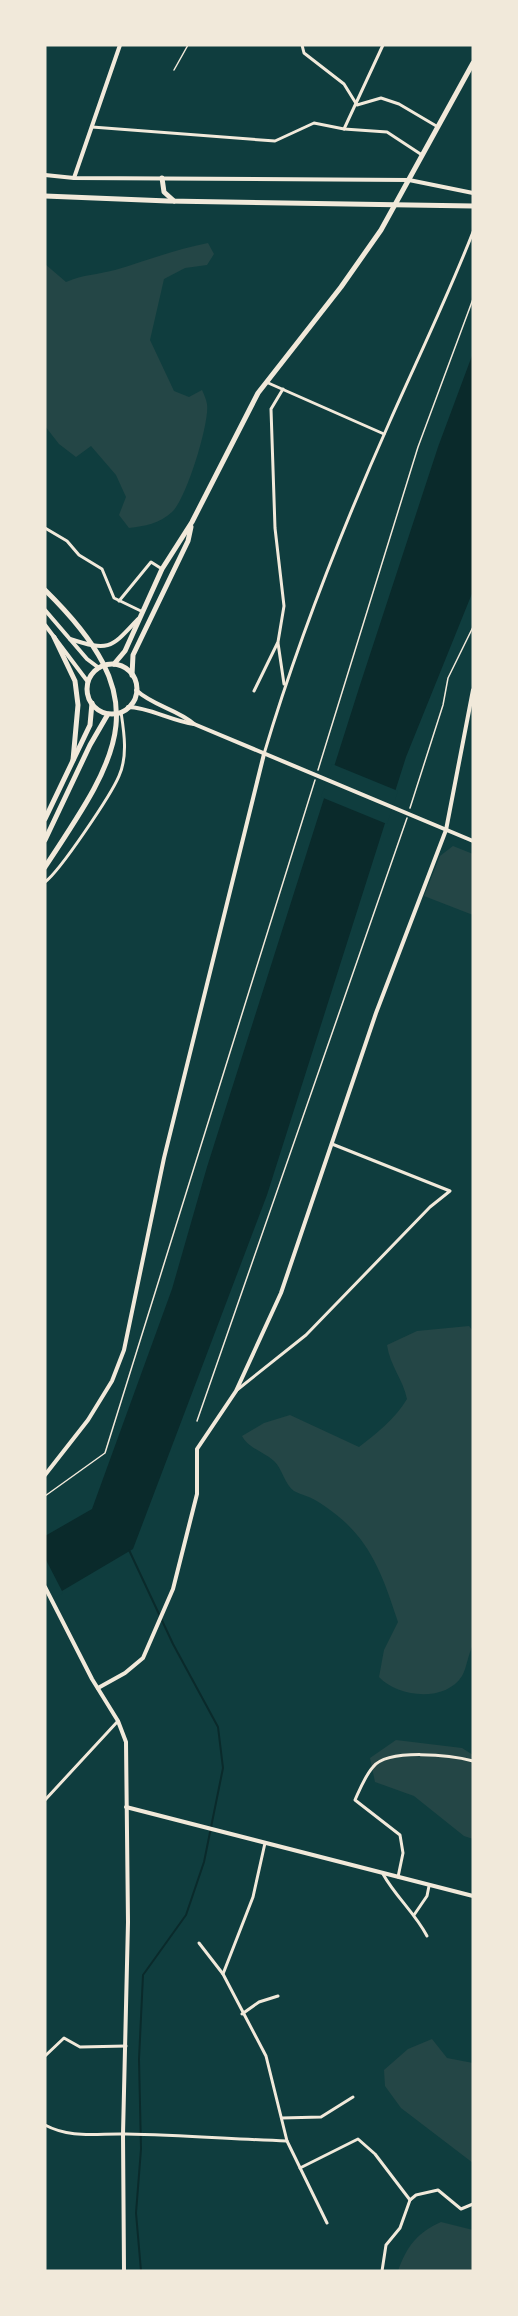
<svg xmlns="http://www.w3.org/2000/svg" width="518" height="2316" font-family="'Noto Sans',sans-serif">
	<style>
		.green { fill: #244646 }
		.water { fill: #0a2a2b }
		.pier { fill: #0f3d3e }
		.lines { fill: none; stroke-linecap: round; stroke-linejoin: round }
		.stream { stroke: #0a2a2b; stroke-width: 2 }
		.path { stroke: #f1e9da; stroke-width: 1.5 }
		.service { stroke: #f1e9da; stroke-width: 1.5 }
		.minor { stroke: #f1e9da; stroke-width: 3 }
		.tertiary { stroke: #f1e9da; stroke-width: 4 }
		.primary { stroke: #f1e9da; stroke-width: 5 }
		.trunk { stroke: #f1e9da; stroke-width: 5 }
	</style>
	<rect width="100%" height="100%" fill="#0f3d3e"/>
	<g class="green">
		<path d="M208,243L214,254L207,265L185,268L164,279L150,340L174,391L189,397L202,390C204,394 206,399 207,404C210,422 186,500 172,512C159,524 145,526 129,528L119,515L126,497L116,475L91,446L76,457L59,444L45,426V264L66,282C84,274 97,275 115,270C146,261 176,249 208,243Z"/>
		<path d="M453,846L473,854V915L424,896L440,856Z"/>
		<path d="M469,1326L473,1331V1645C468,1654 467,1667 462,1676C445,1703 397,1697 379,1677L384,1650L398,1622C380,1567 367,1531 315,1500C309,1496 301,1495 294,1491C285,1485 282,1468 274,1461C264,1452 248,1448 242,1436L264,1423L290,1415L359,1447C377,1433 395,1419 407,1399C403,1379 390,1366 387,1345L417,1331Z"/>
		<path d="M396,1740L462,1748L473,1755V1839L464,1836L414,1796L375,1782L370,1758Z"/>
		<path d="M432,2039L447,2058L473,2063V2163L401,2108L385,2086L384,2070L408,2049Z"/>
		<path d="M441,2222L473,2230V2271H398C406,2247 418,2232 441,2222Z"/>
	</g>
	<path class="water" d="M473,353V591L406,757L267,1195L133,1549L45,1601V1536L92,1509L172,1289L207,1167L359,688L438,447Z"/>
	<g class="pier">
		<path d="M332,764L398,791L387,824L321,797Z"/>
		<path d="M45,1558L63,1593L45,1604Z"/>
	</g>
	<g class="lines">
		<path class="stream" d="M129,1550L173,1644L218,1727L223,1768L204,1862L186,1915L143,1975L139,2059L141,2149L136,2213L141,2271"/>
		<g class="path">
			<path d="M318,770L418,447L473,299"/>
			<path d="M410,808L443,705L448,678L473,627"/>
			<path d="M197,1421L407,818"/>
			<path d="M45,1496L105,1453L315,780"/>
		</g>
		<path class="service" d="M174,70L188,45"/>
		<g class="minor">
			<path d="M302,45L304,53L344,84L357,105L381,98L399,104L438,127"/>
			<path d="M92,127L275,141L314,123L344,129L387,132L422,155"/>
			<path d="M344,129L383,45"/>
			<path d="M266,382L384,434"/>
			<path d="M45,528L67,541L79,555L102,569L114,598L143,612"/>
			<path d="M119,601L151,562L162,569"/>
			<path d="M278,643L284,684"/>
			<path d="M254,691L278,642L284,606L275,528L271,409L283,389"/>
			<path d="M264,754C298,640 342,529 390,421C418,358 448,296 473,232"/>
			<path d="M45,882C60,871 111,795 119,776C128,756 124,732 121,712"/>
			<path d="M237,1390L306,1335L430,1207L450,1191L332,1144"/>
			<path d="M45,1800L118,1721"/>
			<path d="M265,1843L253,1897L223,1974L266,2056L287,2141L327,2223"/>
			<path d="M383,1874C395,1896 415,1913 427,1936"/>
			<path d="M398,1877L403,1853L400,1835L355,1800C360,1789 365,1776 373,1767C388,1748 452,1755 473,1761"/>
			<path d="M414,1915L427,1896L429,1886"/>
			<path d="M199,1943L223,1974"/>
			<path d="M242,2014L259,2002L278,1996"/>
			<path d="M45,2056L64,2038L80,2047L126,2046"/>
			<path d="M282,2118L321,2117L353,2097"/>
			<path d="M45,2125C71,2139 98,2133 126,2134C180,2135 233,2139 287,2141"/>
			<path d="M300,2168L358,2139L375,2154L410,2200L416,2195L438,2190L461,2209L473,2204"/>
			<path d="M382,2271L386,2245L400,2228L410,2200"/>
		</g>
		<g class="tertiary">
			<path d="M45,175L74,178L409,180L473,193"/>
			<path d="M74,178L120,45"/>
			<path d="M45,610L87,659L99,668"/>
			<path d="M45,625L88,682"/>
			<path d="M70,639C110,652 111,648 138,619"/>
			<path d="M136,690C153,706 177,709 194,724"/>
			<path d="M128,707C148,707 172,721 194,724L473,841"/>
			<path d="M45,1475L88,1420L112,1381L124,1350L164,1158L264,754"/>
			<path d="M45,1587L92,1679L118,1721L126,1742L128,1922L123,2134L124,2271"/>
			<path d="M98,1688L125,1673L143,1658L173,1589L197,1494V1449L236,1391L281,1293L376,1013L446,830L473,690"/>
			<path d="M126,1807L473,1896"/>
		</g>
		<g class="primary">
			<path d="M162,178L164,192L174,201"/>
			<path d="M45,196L168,201L473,206"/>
			<path d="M114,664L125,651L162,569L192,522L258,393L341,287L381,230L473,63"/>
			<path d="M132,675L133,655L188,541L191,527"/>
		</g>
		<g class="trunk">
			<path d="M45,590C157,700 122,751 45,867"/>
			<path d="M54,637L75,681L78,705L73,760"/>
			<circle cx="112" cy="689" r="25"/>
			<path d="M45,819L90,725L92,703"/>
			<path d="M45,840L90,745L108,714"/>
		</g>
	</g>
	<rect width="518" height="2316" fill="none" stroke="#f1e9da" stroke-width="93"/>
</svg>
